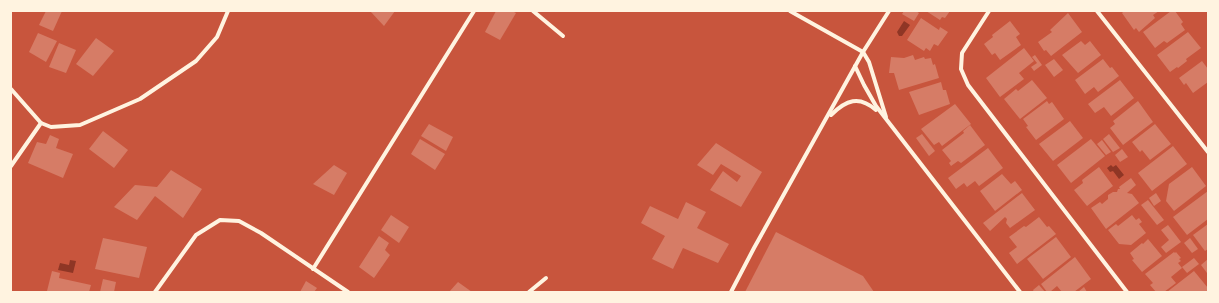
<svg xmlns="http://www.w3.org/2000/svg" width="1219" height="303" font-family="'PT Sans',sans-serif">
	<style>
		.water { fill: #8f3625 }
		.building { fill: #d67c66 }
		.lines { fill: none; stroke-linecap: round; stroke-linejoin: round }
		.minor { stroke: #fff3e0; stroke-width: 4 }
	</style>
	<rect width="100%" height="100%" fill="#c8553d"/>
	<g class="water">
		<path d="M904,21L910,25L902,36H899L897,32Z"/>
		<path d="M1111,165L1113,167L1116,165L1124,175L1119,179L1113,171L1110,172L1107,168Z"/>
		<path d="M70,260L76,261L73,273L58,270L60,263L69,265Z"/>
	</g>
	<g class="building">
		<path d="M46,11H62L53,31L39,25Z"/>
		<path d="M370,11H395L384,26Z"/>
		<path d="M496,11H512L516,13L500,40L485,32Z"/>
		<path d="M904,11H916L919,13L914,21L902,14Z"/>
		<path d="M926,11H950L945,18L942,17L940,20Z"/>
		<path d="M1124,11H1159L1153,15L1155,18L1139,32L1136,28L1134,30L1122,13Z"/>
		<path d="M1171,11H1175L1183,22L1181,24L1185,30L1167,43L1164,41L1155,48L1143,32Z"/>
		<path d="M1068,13L1082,32L1051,56L1046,50L1044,51L1038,42L1052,32L1050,30Z"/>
		<path d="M921,18L939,30L940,27L948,32L938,46L934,44L930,51L926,48L924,51L907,40Z"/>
		<path d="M1010,21L1020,34L1016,37L1021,45L1000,60L995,53L992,55L984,44L993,37L992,35Z"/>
		<path d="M1188,32L1201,48L1186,59L1187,61L1178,68L1177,67L1170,72L1157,55Z"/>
		<path d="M38,33L57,41L46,62L29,52Z"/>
		<path d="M96,38L114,51L93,76L76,64Z"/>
		<path d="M1081,41L1085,45L1090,41L1101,55L1078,73L1062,55Z"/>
		<path d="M59,43L76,50L66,73L49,67Z"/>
		<path d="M1024,48L1034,61L1019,73L1024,79L1000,97L986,78Z"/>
		<path d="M913,55L915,60L924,57L925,59L931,58L933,65L935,64L939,78L899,90L894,73H889L891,57L904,58Z"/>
		<path d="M1035,55L1042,65L1034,71L1031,67L1037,63L1032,57Z"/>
		<path d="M1054,59L1063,70L1054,77L1045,65Z"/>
		<path d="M1103,59L1110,68L1112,67L1119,76L1098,92L1094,87L1085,94L1075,80Z"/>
		<path d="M1202,61L1208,69V82L1193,93L1186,83L1184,85L1179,78Z"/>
		<path d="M1032,80L1047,98L1020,119L1004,99L1016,89L1018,91Z"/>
		<path d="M1120,80L1134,98L1111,116L1104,107L1095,113L1088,104Z"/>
		<path d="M941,82L943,90H946L950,104L919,115L909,92Z"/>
		<path d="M1047,101L1049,104L1052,102L1064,119L1036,140L1026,127L1028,126L1023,119Z"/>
		<path d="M1138,101L1153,122L1123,145L1110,128L1115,124L1113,121Z"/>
		<path d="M955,104L971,124L942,146L939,142L934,145L921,129Z"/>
		<path d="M1070,121L1083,138L1053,161L1039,144Z"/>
		<path d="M429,124L453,137L446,151L421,136Z"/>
		<path d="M1155,124L1171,144L1150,160L1142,150L1140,152L1132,142Z"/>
		<path d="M970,125L985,145L961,163L958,161L951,166L949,163L951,161L942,150L964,133L963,131Z"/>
		<path d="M103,131L128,150L114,168L89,149Z"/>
		<path d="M922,134L935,151L929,156L916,138Z"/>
		<path d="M1109,134L1120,148L1113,152L1103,139Z"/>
		<path d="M50,135L59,139L56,148L73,154L63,178L28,163L37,142L46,144Z"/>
		<path d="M420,139L445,154L435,170L411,154Z"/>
		<path d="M1091,139L1105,156L1071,183L1057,165Z"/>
		<path d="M1102,140L1111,152L1106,155L1097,144Z"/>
		<path d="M716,143L762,172L741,207L710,190L723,171L737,182L741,176L721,164L713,175L697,165Z"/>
		<path d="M1173,146L1187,164L1152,191L1138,173Z"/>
		<path d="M988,148L1003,168L979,186L975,181L967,187L964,183L956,189L948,178Z"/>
		<path d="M1122,149L1128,157L1120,162L1115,155Z"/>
		<path d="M334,165L347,173L334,195L313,184Z"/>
		<path d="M1099,167L1113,186L1087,206L1074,190L1083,183L1082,180Z"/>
		<path d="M1192,167L1206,186L1174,211L1166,201L1169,184Z"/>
		<path d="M171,170L202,189L183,218L155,196L137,220L114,207L135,185L157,187Z"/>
		<path d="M1002,174L1011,184L1015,181L1022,190L995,211L980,191Z"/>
		<path d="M1131,178L1136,185L1127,193L1132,194L1139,203L1106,229L1091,208L1100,202L1102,204L1108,199V195L1113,192H1117L1118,189H1120L1119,187Z"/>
		<path d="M1208,191V219L1187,235L1173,217Z"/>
		<path d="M1022,193L1035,210L1010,228L1006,223L1007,219L1005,217L990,231L983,223Z"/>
		<path d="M1156,193L1161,201L1154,206L1149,198Z"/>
		<path d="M1148,200L1164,220L1157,225L1141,205Z"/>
		<path d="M686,202L706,212L697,228L729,244L718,263L683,248L673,269L652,259L665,236L641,223L650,206L678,219Z"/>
		<path d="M391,215L409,227L399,243L381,230Z"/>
		<path d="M1132,215L1136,220L1139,218L1142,222L1139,224L1146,233L1131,245L1119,244L1108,230L1116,224L1118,226Z"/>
		<path d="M1039,217L1047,227L1049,226L1056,234L1017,264L1009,253L1017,247L1009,237L1024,226L1026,227Z"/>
		<path d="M1208,224V249L1205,251L1193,235Z"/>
		<path d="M1168,225L1181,242L1166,253L1161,247L1169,240L1161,230Z"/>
		<path d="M776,232L863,276L874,292H745Z"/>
		<path d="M379,236L389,243L385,250L390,255L374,278L359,267Z"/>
		<path d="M1056,237L1071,257L1043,279L1027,259Z"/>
		<path d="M103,238L147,247L139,278L95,269Z"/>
		<path d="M1190,238L1198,249L1192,253L1184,243Z"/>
		<path d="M1148,239L1162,256L1142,272L1132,260L1134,259L1130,253L1142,243L1143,244Z"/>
		<path d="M1174,252L1175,253L1176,252L1181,258L1179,259L1181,261L1178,263L1182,268L1171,277L1176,283L1164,292H1156L1150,285L1153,283L1145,274Z"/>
		<path d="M1075,257L1091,279L1074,292H1062L1057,286L1050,292H1047L1041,284Z"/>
		<path d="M1194,258L1199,264L1187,273L1182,267Z"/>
		<path d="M1208,259V272L1207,273L1201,265Z"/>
		<path d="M52,271L60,273L59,278L91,285L89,292H53L47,291Z"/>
		<path d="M1194,271L1208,288V292H1167Z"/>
		<path d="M103,279L116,282L114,292H100Z"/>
		<path d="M306,281L317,288L314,292H300Z"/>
		<path d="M458,282L472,292H449Z"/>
		<path d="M1039,285L1045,292H1034L1033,290Z"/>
		<path d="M1084,287L1087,292H1078Z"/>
	</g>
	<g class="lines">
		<g class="minor">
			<path d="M533,11L563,36"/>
			<path d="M790,11L863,52L869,62L886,117"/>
			<path d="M989,11L962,53L961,69L968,85L1127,292"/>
			<path d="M1097,11L1208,152"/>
			<path d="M855,66L864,85L876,106L1020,292"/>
			<path d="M11,89L41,123"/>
			<path d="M831,115C846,100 859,95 876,110"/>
			<path d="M11,166L41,123L51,127L80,125L140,99L196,61L217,37L228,11"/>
			<path d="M313,269L474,11"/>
			<path d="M155,292L196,235L220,220L239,221L261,233L348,292"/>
			<path d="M529,292L546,278"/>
			<path d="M731,292L754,248L863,52L889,11"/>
		</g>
	</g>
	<rect width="1219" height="303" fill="none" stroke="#fff3e0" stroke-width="24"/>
</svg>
